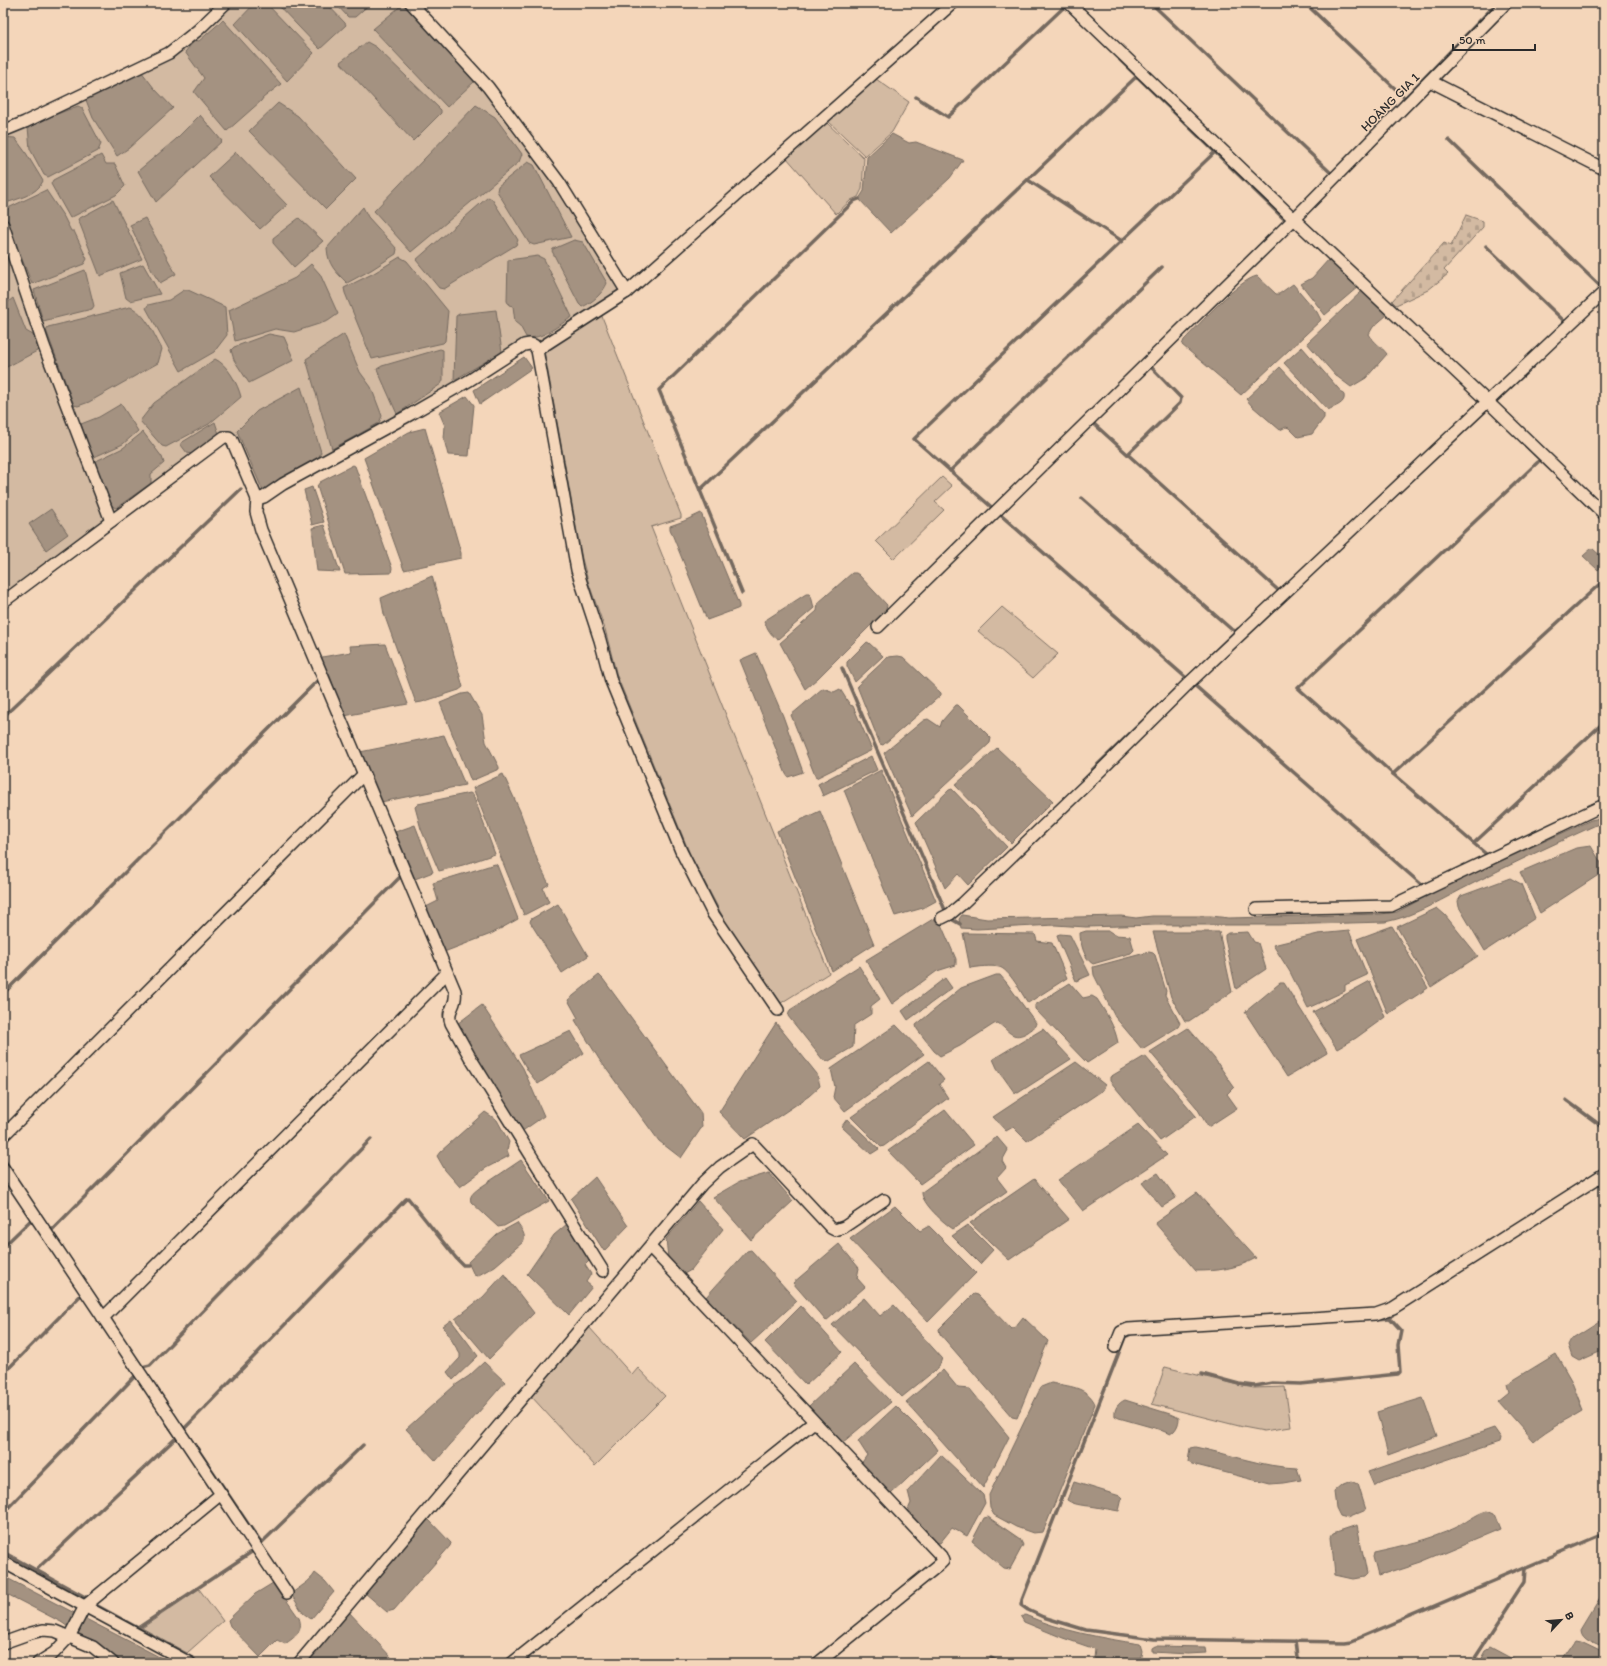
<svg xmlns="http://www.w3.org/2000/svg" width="1607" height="1666" font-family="Itim,sans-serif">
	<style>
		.green { fill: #d3baa2; stroke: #7f7266 }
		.cemetery { fill: url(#cemetery-stones); stroke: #7f7266 }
		.water { fill: #a49281; stroke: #74695f }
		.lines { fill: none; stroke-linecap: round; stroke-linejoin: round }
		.stream { stroke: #74695f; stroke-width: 3.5 }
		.minor-casing { stroke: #2b2b2b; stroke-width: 14 }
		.minor { stroke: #f4d6ba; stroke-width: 11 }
		.labels { text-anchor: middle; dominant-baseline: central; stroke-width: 3; stroke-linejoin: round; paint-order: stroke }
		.street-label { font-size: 13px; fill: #2b2b2b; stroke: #f4d6ba }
	</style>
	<defs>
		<pattern id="cemetery-stones" width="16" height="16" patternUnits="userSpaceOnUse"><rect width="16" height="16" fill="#d3baa2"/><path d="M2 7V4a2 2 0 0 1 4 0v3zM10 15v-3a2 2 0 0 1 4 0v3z" fill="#b5a08c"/></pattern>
	</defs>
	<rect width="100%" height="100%" fill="#f4d6ba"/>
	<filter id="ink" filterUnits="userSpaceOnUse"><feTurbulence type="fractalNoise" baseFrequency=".025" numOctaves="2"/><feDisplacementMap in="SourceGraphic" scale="8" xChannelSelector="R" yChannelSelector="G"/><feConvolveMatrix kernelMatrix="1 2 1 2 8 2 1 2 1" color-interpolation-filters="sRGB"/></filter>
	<g filter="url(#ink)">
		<g class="green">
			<path d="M228,3H407L476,76L556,185L620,287L619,292L544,342L473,375L259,495L234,435L226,431L219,434L116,511L111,510L42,328L3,217V134L168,57Z"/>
			<path d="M873,79H876L909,102L892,132L865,156L827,120Z"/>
			<path d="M826,122L864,158L862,189L858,197L851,200L836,214L786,157Z"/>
			<path d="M3,238L107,519L3,597Z"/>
			<path d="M601,314L681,515V518L651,527L829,973L781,1003L725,921L690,854L617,676L605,629L589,584L582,559L544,350Z"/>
			<path d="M942,477L952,486L935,502L944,510L894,559L876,541Z"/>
			<path d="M1002,607L1058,654L1033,678L978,631Z"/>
			<path d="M589,1327L632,1375L638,1368L665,1396L595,1466L531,1396Z"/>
			<path d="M1165,1367L1238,1385L1254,1388L1285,1387L1291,1427L1264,1431L1243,1427L1152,1404Z"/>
			<path d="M199,1589L223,1621L187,1653L142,1628Z"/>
		</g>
		<path class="cemetery" d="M1466,215L1483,221V227L1444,270L1448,274L1428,290L1396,305L1392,301L1444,243L1451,246Z"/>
		<g class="water">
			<path d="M255,3H266L314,53L287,81L235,24Z"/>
			<path d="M276,3H326L345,23L346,25L320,49Z"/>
			<path d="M335,3H371L355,17H348Z"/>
			<path d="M403,4L475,81L447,107L373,29Z"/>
			<path d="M223,20L281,84L263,98L261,101L227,131L194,92L204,78L185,52L195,40L199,41Z"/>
			<path d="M367,42L376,47L441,110V113L413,141L340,62Z"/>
			<path d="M141,71L154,88L173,108L129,148L117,156L93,118L86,100L88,97Z"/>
			<path d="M278,103L298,116L356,179L326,209L249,131Z"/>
			<path d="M476,105L495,117L522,154L519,162L411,252L374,211Z"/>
			<path d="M78,106L82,108L101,144L98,151L48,177L44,175L30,149L28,127L31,124Z"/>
			<path d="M200,115L222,141L156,202L138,171L175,140Z"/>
			<path d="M892,134L909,143L916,142L963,160L950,178L891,233L859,199L864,191L867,157Z"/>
			<path d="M3,137L15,138L26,153L43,181C37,195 17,199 3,204Z"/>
			<path d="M236,152L287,205L260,229L209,177Z"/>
			<path d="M101,155L106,164H115L125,186L116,195L70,218L51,184L53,180Z"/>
			<path d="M528,162L534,165L571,237L534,245L529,243L497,191L498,186Z"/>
			<path d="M46,190L64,217L71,231H74L87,259L84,264L32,284L4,214L6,209Z"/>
			<path d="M488,197L492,199L518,240L516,245L444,289L439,288L416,260Z"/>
			<path d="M113,200L142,259L100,276L78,219Z"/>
			<path d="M363,207L368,217L397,249L396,254L371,270L347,283C335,271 328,265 327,248Z"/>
			<path d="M145,218L176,274L160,283L152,271L130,225Z"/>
			<path d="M299,218L323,241L294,267L273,243V238Z"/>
			<path d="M574,240L583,242L607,283C603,293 592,303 582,307L579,304L552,251L553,249Z"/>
			<path d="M538,256L544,259L572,317C560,324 541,341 526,337L520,326L515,322L513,306L509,305L507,301L508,260Z"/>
			<path d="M400,257L407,261L448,311L445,341L443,343L372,359L345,293L344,288L374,273Z"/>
			<path d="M1329,259L1358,287L1325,315L1301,284L1312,278Z"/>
			<path d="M143,264L160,294L130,301L126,298L120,273Z"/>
			<path d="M311,264L320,274L338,314L328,321L294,332L275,329L235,341L229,310L295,278Z"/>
			<path d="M85,270L94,306L92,309L43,321L34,290Z"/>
			<path d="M1257,276L1276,294H1279L1293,284L1317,312L1321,320L1241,395L1182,345L1184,340C1199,325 1238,280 1257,276Z"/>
			<path d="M184,290H188L225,307L227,335L214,352L181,371L146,308L148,305L169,300Z"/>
			<path d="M1362,291L1387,315L1373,327L1369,334C1374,343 1381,346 1387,354L1366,378L1351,387L1335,375L1307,343Z"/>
			<path d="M13,298L26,331L33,335L39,350L3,369V306Z"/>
			<path d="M130,307C146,313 154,335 162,349L158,363L89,402L78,406L74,405L46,330L48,327Z"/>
			<path d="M496,310L502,352L454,380L456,316L459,314Z"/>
			<path d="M269,334L284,337L294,360L249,383L234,360L231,350L234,347Z"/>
			<path d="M344,334L360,372L371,387L382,416L379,423L332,449L306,359Z"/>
			<path d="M1302,347L1344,395C1346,404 1335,406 1328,410L1284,363Z"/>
			<path d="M440,349L443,350V380L441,384L397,414L377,369L382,366Z"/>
			<path d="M524,357L532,368L480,404L474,390Z"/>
			<path d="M215,359C227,364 238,384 241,397L209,424L166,447L162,446L140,421L154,403Z"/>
			<path d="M1280,367L1324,414V418L1312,434L1298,437L1289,428L1286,427L1280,430L1252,406L1246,399Z"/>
			<path d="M301,387L321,452L318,459L263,491L237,431L257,411Z"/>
			<path d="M467,396L474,405L469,456L448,455L444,439L445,426L439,412Z"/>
			<path d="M121,404L138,431L123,444L92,458L81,424L99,417Z"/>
			<path d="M215,422L219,434L193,454L187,453L181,445V443Z"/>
			<path d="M425,428L461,553V558L404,570L364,458L409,432Z"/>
			<path d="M143,432L162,457L164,463L151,474V483L116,508L112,506L94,462L123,448Z"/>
			<path d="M353,465L355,466L392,568L391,573L345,574L317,486L320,482Z"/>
			<path d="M312,487L324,522L312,525L304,490Z"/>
			<path d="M51,509L68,534L46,550L29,524Z"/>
			<path d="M701,513L739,605V608L737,609L707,620L670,529V526L684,521Z"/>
			<path d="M324,525L340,572L317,571L312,528Z"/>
			<path d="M1592,548L1604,559V563L1598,570L1583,556Z"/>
			<path d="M852,573H856L859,575L887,605L886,610L818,678L805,689L780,643L817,611L818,603Z"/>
			<path d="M432,576L463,687L459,690L422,702L416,703L384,614L381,598Z"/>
			<path d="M806,594H809L811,596L814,608L778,639C770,635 768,629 764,621Z"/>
			<path d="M867,642L869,643L883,656L855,682L847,666V662Z"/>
			<path d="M385,644L408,704L344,716L330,676L321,660L322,657L351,652L350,646Z"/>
			<path d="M756,653L783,716L803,772L788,777L786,774L740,660Z"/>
			<path d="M898,656L903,657L941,693V695L883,745L880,744L857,686L888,657Z"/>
			<path d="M823,688L834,692L840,689L850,705L853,706L872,750L816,778L791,715Z"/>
			<path d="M469,693L482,715L486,742L499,767V769L471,781L440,703L462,694Z"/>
			<path d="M956,705H958L991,738L990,743L912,816L884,753L924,720L928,719L940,727L942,721Z"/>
			<path d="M444,735L465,785L381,802L360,752Z"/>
			<path d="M997,748L1053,801L1011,843L955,785Z"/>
			<path d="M871,756L877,770L823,796L818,784Z"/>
			<path d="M881,770L936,901L923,908L895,916L844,790Z"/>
			<path d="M503,774L520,811L538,862L549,884L543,888L549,902L524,915L473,788Z"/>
			<path d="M952,789L1007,847L968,885L958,874L945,888L916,822L949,790Z"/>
			<path d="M470,793L473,795L495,854L463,865L439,871L421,829L415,807L418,804Z"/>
			<path d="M820,811L874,944L832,971L777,831Z"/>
			<path d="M1604,817V823L1596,825C1554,844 1513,863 1472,884C1444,898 1416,916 1385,922L1278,925H1155L1086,927L1055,925L977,929L961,928L959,919L962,915L987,919L1121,916L1136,918L1152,916H1211L1229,918L1381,914L1397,912L1446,886L1591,820Z"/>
			<path d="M415,825L433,872L415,879L395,832Z"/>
			<path d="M1591,846L1604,868L1600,874L1540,913L1520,872L1576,848Z"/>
			<path d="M495,864L497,865L518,919L491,934L444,952L424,908L438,901L433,883Z"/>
			<path d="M1510,878L1521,884L1535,918L1485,951L1459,907L1458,901L1461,896Z"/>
			<path d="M558,904L588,956L562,973L530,922L531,919Z"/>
			<path d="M1437,908L1445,915L1478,956L1431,987L1397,927Z"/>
			<path d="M933,919L940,922L956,959V965L937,971L892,1004L866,960Z"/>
			<path d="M1392,926L1428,988L1388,1014L1357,939Z"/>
			<path d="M1086,931H1109L1115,935L1130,936L1134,950L1131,953L1093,964C1084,959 1080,942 1080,933Z"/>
			<path d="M1349,931L1367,975L1345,985V991L1308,1008L1290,972L1273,945L1318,934Z"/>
			<path d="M1153,932H1219L1232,992L1189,1021H1185L1171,997Z"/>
			<path d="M1248,932L1254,942L1258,943L1266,969L1236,989L1225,939V935L1228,933Z"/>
			<path d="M963,933L1035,934L1037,941L1052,943L1067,978L1028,1003C1022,994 1009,969 999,967C990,965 979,967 970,968Z"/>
			<path d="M1060,934L1070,935L1090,975L1076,981L1058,939L1057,935Z"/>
			<path d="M1149,952L1153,953L1155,955L1166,991L1165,995L1180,1023L1178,1027L1142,1049L1115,1017L1094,975L1093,967Z"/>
			<path d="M859,966L880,999L871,1006V1014L854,1025L853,1047L829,1061L823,1060L788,1016L790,1010Z"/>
			<path d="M599,975L603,979L701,1113L702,1127L681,1158L659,1141L599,1059L575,1020L578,1018L568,1000Z"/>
			<path d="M996,975H1000L1006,982L1036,1023C1035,1028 1032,1029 1028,1032C1013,1041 1010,1032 998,1023L994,1024L960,1046L940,1056L934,1051L917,1029L916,1025L961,988Z"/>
			<path d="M945,978L952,988L908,1020L902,1011Z"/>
			<path d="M1370,981L1385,1017L1356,1038L1337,1049L1313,1012Z"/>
			<path d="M1070,983L1083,998L1092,996L1097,999C1106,1013 1115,1026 1118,1043L1087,1063L1035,1009V1005Z"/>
			<path d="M1280,983H1284L1326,1050L1327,1053L1287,1077L1245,1012Z"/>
			<path d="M482,1005L523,1068L544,1116L521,1132L474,1055L457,1024Z"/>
			<path d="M776,1023L817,1074L820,1086L809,1096L745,1139L719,1112Z"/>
			<path d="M896,1025L924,1054L845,1111L833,1097L835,1087L831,1069Z"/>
			<path d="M1188,1028L1214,1058L1234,1087L1227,1094L1237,1108L1208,1127L1197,1108L1150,1052Z"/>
			<path d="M1043,1029L1071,1059L1018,1093L1014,1092L997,1068L993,1059Z"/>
			<path d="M571,1031L584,1053L538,1084L528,1071L519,1055Z"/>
			<path d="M1145,1056L1196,1116L1160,1141L1110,1081V1077Z"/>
			<path d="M929,1061L944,1080L939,1084L948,1098L884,1146L881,1147L851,1117Z"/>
			<path d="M1076,1062L1105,1085L1103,1090L1027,1141L1013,1127L1006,1131L993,1117Z"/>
			<path d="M945,1110L974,1145L920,1184L888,1151Z"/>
			<path d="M485,1112L497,1120L509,1142L507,1150L509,1156L486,1168L460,1187L445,1170L437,1156L440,1152Z"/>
			<path d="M847,1119L879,1149L871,1154L843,1128L842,1126Z"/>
			<path d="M1138,1125L1167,1155L1083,1211L1058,1180Z"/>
			<path d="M997,1137L1008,1150L1002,1161L1006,1168L997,1178L1007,1191L953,1229C944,1223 921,1203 922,1192Z"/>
			<path d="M521,1160L549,1201L504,1226L498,1227L471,1202C469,1196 473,1193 478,1189Z"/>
			<path d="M769,1173L793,1201L751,1240L713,1197L739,1182Z"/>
			<path d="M1158,1173L1176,1198L1162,1207L1142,1183Z"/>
			<path d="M595,1177L628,1226L604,1251L571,1199Z"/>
			<path d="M1034,1179L1069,1219L1009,1260L970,1223Z"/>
			<path d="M1197,1193L1256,1258C1236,1269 1217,1271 1196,1271L1155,1223Z"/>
			<path d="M698,1201L723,1229L691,1270L684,1274L668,1258L666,1239Z"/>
			<path d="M895,1206L920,1231L929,1226L976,1273L928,1322L850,1239Z"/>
			<path d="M517,1223C521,1229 527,1235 523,1242L495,1266L477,1276L474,1275L468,1262L497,1234Z"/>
			<path d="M567,1224L590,1260L585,1265L591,1274L586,1282L592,1287L569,1315L527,1274L554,1235Z"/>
			<path d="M968,1225L993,1250L980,1264L952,1236Z"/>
			<path d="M839,1244L859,1268L857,1278L865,1287L826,1321L793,1283Z"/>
			<path d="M751,1250L797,1301L751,1343L706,1297L747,1251Z"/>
			<path d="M504,1274L534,1313L489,1359L455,1319L483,1297Z"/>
			<path d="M974,1294L978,1295L1011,1329L1015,1327L1023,1317L1048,1341L1017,1418L1012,1417L940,1334L939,1329Z"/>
			<path d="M864,1298L880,1316L894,1305L942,1358L939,1367L902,1397L832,1325Z"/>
			<path d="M801,1306L842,1352L806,1385L765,1342Z"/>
			<path d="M1604,1318V1350L1579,1361L1572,1357L1568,1345L1571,1339Z"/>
			<path d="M451,1320L478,1356L453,1380L447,1372L460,1358V1354L443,1326Z"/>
			<path d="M1556,1354L1571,1380L1583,1410C1567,1420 1548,1428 1534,1441L1498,1401L1509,1392L1507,1384Z"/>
			<path d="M484,1362L505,1382L436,1461L406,1429L454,1386L469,1376Z"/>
			<path d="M854,1364L891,1402L842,1443L809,1406Z"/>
			<path d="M943,1370L958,1388L970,1389L1009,1437L983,1488L906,1402Z"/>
			<path d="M1051,1383C1068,1386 1088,1387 1095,1404L1043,1532L1033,1533L1016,1527L994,1515L990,1508L989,1495L1041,1387Z"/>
			<path d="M1423,1398L1437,1437L1388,1455L1377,1412Z"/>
			<path d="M1125,1400L1170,1414L1179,1418C1179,1424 1176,1431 1170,1434L1158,1429L1119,1418L1115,1416C1114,1409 1118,1403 1125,1400Z"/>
			<path d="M896,1406L934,1444L938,1450L891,1494L861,1464L867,1455L858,1441Z"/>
			<path d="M1494,1428L1501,1438L1500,1442L1380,1482L1374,1486L1368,1472Z"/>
			<path d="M1195,1447C1230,1454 1262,1467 1297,1468L1301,1480L1284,1483L1270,1484L1192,1464L1188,1462L1190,1448Z"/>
			<path d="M941,1455L983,1495L985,1503L967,1536L952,1528L940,1543L935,1542L907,1512L911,1503L908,1491Z"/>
			<path d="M1352,1481L1358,1484L1366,1510L1347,1518L1340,1516L1336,1508L1334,1492L1342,1485Z"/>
			<path d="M1074,1482L1120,1496L1122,1498L1119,1511C1111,1510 1104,1508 1096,1507C1085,1505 1076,1506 1067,1500Z"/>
			<path d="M1487,1511L1494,1514L1500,1529L1421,1562L1378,1576L1373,1557L1374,1552C1401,1546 1429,1540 1455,1528C1466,1523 1475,1514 1487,1511Z"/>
			<path d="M988,1517L1020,1539L1023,1545L1010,1569L1004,1568L972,1541L984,1518Z"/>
			<path d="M427,1520H429L451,1543L450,1546L394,1610L387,1612L365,1593V1591Z"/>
			<path d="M1357,1525L1367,1574L1364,1577L1353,1579L1335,1575L1331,1536L1333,1533Z"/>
			<path d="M315,1573L325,1581L334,1592L311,1619L303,1613L291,1594C299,1587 310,1582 315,1573Z"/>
			<path d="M3,1576L171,1663H123L115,1659L61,1622L3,1592Z"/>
			<path d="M273,1583L275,1584L299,1618C304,1631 295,1637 285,1644L277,1640L260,1657L230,1626L228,1620L255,1594Z"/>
			<path d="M1604,1591V1647C1596,1643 1581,1639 1581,1629Z"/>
			<path d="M348,1611L391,1657V1660L389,1663H304Z"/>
			<path d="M1025,1615C1062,1631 1101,1638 1140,1644L1142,1651L1140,1661L1136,1662L1107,1658L1103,1660L1094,1658L1095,1649L1063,1638L1024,1622L1021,1617Z"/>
			<path d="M1576,1640L1581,1641L1604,1652V1663H1560Z"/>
			<path d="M1155,1646L1205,1647L1206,1653L1188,1654L1152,1652V1648Z"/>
			<path d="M1490,1647L1520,1663H1478L1485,1650Z"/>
		</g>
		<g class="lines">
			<g class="stream">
				<path d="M1151,3L1332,174"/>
				<path d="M1305,3L1405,98"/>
				<path d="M1120,60L1283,218"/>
				<path d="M916,97L948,117L1062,9L1066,7L1068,9"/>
				<path d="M1403,100L1497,3"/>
				<path d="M1449,140L1601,287"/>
				<path d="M1215,152L914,439L1422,885"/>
				<path d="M1028,180L1122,241"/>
				<path d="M1486,246L1565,322"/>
				<path d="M1093,423L1279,591"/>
				<path d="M1128,454L1180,403L1181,398L1152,368"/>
				<path d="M950,471L1162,267"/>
				<path d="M700,490L1137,76"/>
				<path d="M1082,498L1231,629L1236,631"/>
				<path d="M742,593L659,390L854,201L859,199"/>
				<path d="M842,668L945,910L953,920L960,924"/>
				<path d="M3,717L241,489"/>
				<path d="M1092,770L1238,629"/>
				<path d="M1393,774L1604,580"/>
				<path d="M1474,843L1604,722"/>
				<path d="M390,852L404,883"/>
				<path d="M1486,854L1393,774L1298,688L1538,462"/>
				<path d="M3,994L318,680"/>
				<path d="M446,1023C443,1015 443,1011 449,1005"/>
				<path d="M1566,1100L1604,1128"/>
				<path d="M3,1158L15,1176"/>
				<path d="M51,1231L401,876"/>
				<path d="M3,1247L34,1217"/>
				<path d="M1375,1319L1390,1318L1395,1312"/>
				<path d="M1131,1334L1125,1337L1022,1600L1021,1605L1028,1610L1043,1617L1086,1630L1154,1639L1345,1642L1352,1641L1604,1534"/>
				<path d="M141,1365L142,1367L150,1365L371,1139"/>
				<path d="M3,1374L83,1293"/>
				<path d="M1202,1374L1239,1384L1255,1386L1272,1383L1301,1384L1398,1374L1400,1372L1398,1345L1401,1330L1390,1318"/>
				<path d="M182,1426L184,1429L406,1199L408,1198L456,1258L463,1265H468"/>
				<path d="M197,1448L261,1543"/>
				<path d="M3,1513L138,1373"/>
				<path d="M3,1552L87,1598L94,1604L180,1651"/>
				<path d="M36,1570L177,1437L168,1425L171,1422"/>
				<path d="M138,1628L253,1551L363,1445"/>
				<path d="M1295,1641L1297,1657L1302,1663"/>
				<path d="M991,1658L1002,1663"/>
				<path d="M1471,1663L1524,1582L1525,1567"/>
			</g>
			<defs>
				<g id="minor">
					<path d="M411,3L488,87L559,182L627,292"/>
					<path d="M1069,3L1294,219L1488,402L1604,514"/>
					<path d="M1430,81L1604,169"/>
					<path d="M3,131L25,122L169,53L198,30L226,3"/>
					<path d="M3,225L44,346L111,521"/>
					<path d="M537,350L627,292L953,3"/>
					<path d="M257,499L256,512L261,530L455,991C458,1006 446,1009 451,1023L471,1059L603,1271"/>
					<path d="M3,602L224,437H229L232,440L257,499L264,497L283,484L411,414L470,380L524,345L530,344L534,345L537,350L577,570L600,640L611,681L681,851L713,914L778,1010"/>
					<path d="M878,627L1294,219L1506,3"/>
					<path d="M1256,909L1391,906L1604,805"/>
					<path d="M942,918L950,914L962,904L1089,782L1190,682L1604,292"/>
					<path d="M3,1136L363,775"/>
					<path d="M3,1168L221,1494L85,1606L69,1637L54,1653L38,1663"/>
					<path d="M650,1247L941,1556L943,1561L940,1564L818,1663"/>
					<path d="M103,1318L447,973"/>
					<path d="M1115,1347L1121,1332L1128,1329L1376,1314L1393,1308L1604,1174"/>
					<path d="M221,1494L287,1593"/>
					<path d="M3,1562L190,1663"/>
					<path d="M3,1643L31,1633L43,1630L55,1631L93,1647L113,1663"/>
					<path d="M299,1663L702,1184L720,1167L753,1144L831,1228L835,1230L844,1227L884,1200"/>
					<path d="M512,1663L814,1422"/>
				</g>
			</defs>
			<use href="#minor" class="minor-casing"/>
			<use href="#minor" class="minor"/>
		</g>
	</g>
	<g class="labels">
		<g class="street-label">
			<text transform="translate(1390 102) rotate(-45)">HOÀNG GIA 1</text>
		</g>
	</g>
	<rect width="1607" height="1666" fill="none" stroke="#f4d6ba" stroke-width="16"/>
	<rect x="8" y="8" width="1591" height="1650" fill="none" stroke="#2b2b2b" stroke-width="1.5" filter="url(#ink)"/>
	<g transform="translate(1561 1620) rotate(64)" stroke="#f4d6ba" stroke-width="3" paint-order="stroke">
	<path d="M0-3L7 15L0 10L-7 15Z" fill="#2b2b2b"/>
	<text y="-6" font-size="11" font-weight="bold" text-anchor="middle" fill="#2b2b2b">B</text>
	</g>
	<path d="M1453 44v6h82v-6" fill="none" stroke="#2b2b2b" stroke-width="2"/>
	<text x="1459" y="44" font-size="12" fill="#2b2b2b" stroke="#f4d6ba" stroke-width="3" paint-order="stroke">50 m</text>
</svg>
